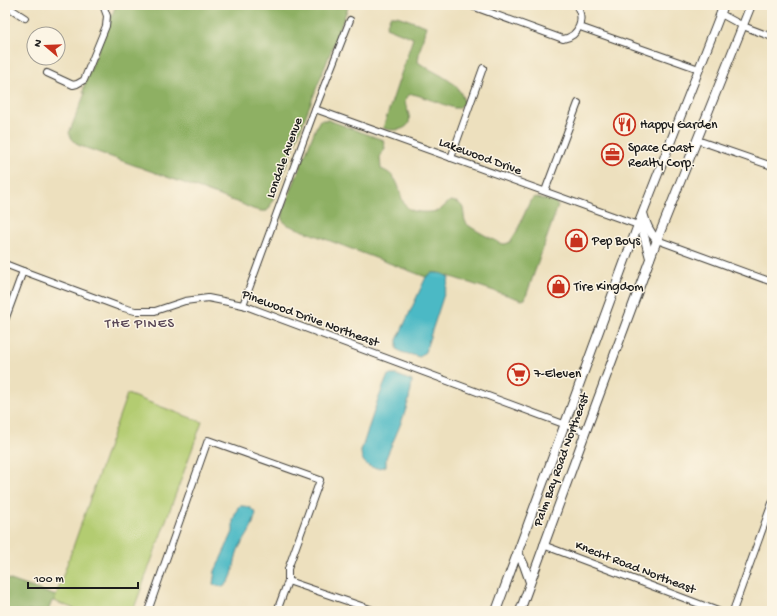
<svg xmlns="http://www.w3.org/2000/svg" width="777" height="616" font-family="'Gochi Hand',sans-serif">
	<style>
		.green { fill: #b3cc71; stroke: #687446 }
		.forest { fill: #8eb063; stroke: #556640 }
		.water { fill: #4bb9c5; stroke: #346a70 }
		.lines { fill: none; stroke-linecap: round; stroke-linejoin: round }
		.minor-casing { stroke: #3b3934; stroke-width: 8 }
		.secondary-casing { stroke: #3b3934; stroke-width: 10 }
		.minor { stroke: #fff; stroke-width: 6 }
		.secondary { stroke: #fff; stroke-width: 8 }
		.labels { text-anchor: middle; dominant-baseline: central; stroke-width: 3; stroke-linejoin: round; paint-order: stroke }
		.poi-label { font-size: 13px; fill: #1c1c1c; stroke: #fcf5e5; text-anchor: start }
		.street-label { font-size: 13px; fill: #1c1c1c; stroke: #fcf5e5 }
		.neighbourhood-label { font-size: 14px; letter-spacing: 1px; fill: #5b4958; stroke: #fcf5e5 }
	</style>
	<rect width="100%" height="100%" fill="#fcf5e5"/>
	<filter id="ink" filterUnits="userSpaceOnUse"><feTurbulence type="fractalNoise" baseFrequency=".025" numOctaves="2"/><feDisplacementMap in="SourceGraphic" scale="8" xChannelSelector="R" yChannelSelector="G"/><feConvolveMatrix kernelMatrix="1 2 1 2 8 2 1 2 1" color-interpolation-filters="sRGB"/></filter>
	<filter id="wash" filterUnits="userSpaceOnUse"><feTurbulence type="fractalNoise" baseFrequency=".012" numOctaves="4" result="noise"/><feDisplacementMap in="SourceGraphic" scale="16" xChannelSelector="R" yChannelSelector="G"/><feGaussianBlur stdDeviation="0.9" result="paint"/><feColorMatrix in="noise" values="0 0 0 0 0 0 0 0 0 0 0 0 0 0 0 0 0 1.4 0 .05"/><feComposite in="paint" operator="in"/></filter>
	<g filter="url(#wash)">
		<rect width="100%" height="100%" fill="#ede0be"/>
		<path class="green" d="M127,394L202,422L133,611H80L54,601Z"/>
		<g class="forest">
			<path d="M116,5H349L270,207L267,211C258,212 250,208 242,204L78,145L72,139L69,133L85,93H83L84,86Z"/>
			<path d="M390,16H397L426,26L419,54L418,62C434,74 461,80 464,103L459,108H454L417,95L412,94L407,96L405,102C406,107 408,111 409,115C413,131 393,132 383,128L413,38L386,27Z"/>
			<path d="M320,120H328L383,140L385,148L380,157L381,169C386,171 390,173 394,178C403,189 398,206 414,211C422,213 431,212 439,211L450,201C470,203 460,215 467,224C469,227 500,244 504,244C506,244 508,243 510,242L517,231L530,201L534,197L555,202L558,206L525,299L522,300L439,273H432L426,277L288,225L282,220L284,208L317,125Z"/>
			<path d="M5,578L56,596L54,601H52L48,611H5Z"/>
		</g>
		<g class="water">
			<path d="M432,273C439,273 444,273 449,278L448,282L425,352L420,357L401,352L397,349V340L426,277Z"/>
			<path d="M388,375H397L412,381C410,407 396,434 386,458V466C374,471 361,466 361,451L377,402Z"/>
			<path d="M241,506C248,506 251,508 256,513C254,520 252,528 248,534C245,540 240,544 238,550C233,562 235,580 223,587L217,586L213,584L215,571L233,532V520L238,507Z"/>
		</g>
	</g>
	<g filter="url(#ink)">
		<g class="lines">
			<defs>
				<g id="minor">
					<path d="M5,5L25,18"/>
					<path d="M469,5L563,39C580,36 585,18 576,5"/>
					<path d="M721,14L743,26L772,37"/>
					<path d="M580,27L699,69"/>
					<path d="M47,73L73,85L77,84L84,80L106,26L107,16L103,5"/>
					<path d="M315,109L638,225"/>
					<path d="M697,140L772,166"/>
					<path d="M451,158L483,68"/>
					<path d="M545,191L578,103"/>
					<path d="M657,240L772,282"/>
					<path d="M5,264L23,271L5,320"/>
					<path d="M23,271L120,307L135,311H155L185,301L208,298L243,305L585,432"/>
					<path d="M243,305L315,109L350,20"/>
					<path d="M543,545L718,611"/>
					<path d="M288,581L376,611"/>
					<path d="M148,611L208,440L320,480L288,569V581L277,611"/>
					<path d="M733,611L772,503"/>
				</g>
				<g id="secondary">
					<path d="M643,213C646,224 649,232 657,240"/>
					<path d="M638,225L643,232L650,258"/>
					<path d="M518,553L524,565L530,582"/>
					<path d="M496,611L638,225L724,5"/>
					<path d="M520,611L580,447L657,240L751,5"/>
				</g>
			</defs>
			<use href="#minor" class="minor-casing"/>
			<use href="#secondary" class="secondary-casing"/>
			<use href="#minor" class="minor"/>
			<use href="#secondary" class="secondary"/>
		</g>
	</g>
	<defs>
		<symbol id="restaurant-ring" viewBox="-11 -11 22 22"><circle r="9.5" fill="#fcf5e5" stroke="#c8321e" stroke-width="1.5"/><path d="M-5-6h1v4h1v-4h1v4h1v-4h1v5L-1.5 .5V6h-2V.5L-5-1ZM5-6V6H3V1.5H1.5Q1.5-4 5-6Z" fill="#c8321e"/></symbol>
		<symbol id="office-ring" viewBox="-11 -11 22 22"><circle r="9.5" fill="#fcf5e5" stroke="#c8321e" stroke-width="1.5"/><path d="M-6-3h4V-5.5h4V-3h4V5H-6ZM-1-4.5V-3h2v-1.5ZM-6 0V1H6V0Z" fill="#c8321e"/></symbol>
		<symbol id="shop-ring" viewBox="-11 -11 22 22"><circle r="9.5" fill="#fcf5e5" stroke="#c8321e" stroke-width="1.5"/><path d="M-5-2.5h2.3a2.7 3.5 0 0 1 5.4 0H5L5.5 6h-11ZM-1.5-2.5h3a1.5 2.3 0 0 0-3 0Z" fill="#c8321e"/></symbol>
		<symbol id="supermarket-ring" viewBox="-11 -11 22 22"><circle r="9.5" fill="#fcf5e5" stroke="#c8321e" stroke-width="1.5"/><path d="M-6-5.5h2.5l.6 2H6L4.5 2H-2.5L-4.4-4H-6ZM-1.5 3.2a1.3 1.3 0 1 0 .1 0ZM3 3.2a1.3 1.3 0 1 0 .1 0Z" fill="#c8321e"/></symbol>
	</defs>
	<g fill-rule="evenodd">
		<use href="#restaurant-ring" x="612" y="112" width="25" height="25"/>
		<use href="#office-ring" x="600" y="142" width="25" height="25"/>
		<use href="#shop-ring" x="564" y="228" width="25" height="25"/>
		<use href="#shop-ring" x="546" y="274" width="25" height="25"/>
		<use href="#supermarket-ring" x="506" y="362" width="25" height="25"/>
	</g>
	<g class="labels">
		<g class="poi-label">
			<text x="640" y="125">Happy Garden</text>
			<text x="628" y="148">Space Coast<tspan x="628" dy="15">Realty Corp.</tspan></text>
			<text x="592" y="241">Pep Boys</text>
			<text x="574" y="287">Tire Kingdom</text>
			<text x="534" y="374">7-Eleven</text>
		</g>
		<g class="street-label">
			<text transform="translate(480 157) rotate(20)">Lakewood Drive</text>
			<text transform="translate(285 158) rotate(-70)">Londale Avenue</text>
			<text transform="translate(310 319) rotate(20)">Pinewood Drive Northeast</text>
			<text transform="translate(562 460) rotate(-70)">Palm Bay Road Northeast</text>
			<text transform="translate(635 568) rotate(21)">Knecht Road Northeast</text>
		</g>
		<g class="neighbourhood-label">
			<text x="140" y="324">THE PINES</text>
		</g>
	</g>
	<rect width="777" height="616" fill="none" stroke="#fcf5e5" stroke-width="20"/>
	<g transform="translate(46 46) rotate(289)"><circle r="19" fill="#fcf5e5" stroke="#a29e95"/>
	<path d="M0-3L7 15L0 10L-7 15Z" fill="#c8321e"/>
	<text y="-6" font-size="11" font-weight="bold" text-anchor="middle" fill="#1c1c1c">N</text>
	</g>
	<path d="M28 582v6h110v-6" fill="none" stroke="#1c1c1c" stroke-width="2"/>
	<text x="34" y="582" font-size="12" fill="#1c1c1c" stroke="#fcf5e5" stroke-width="3" paint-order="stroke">100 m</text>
</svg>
